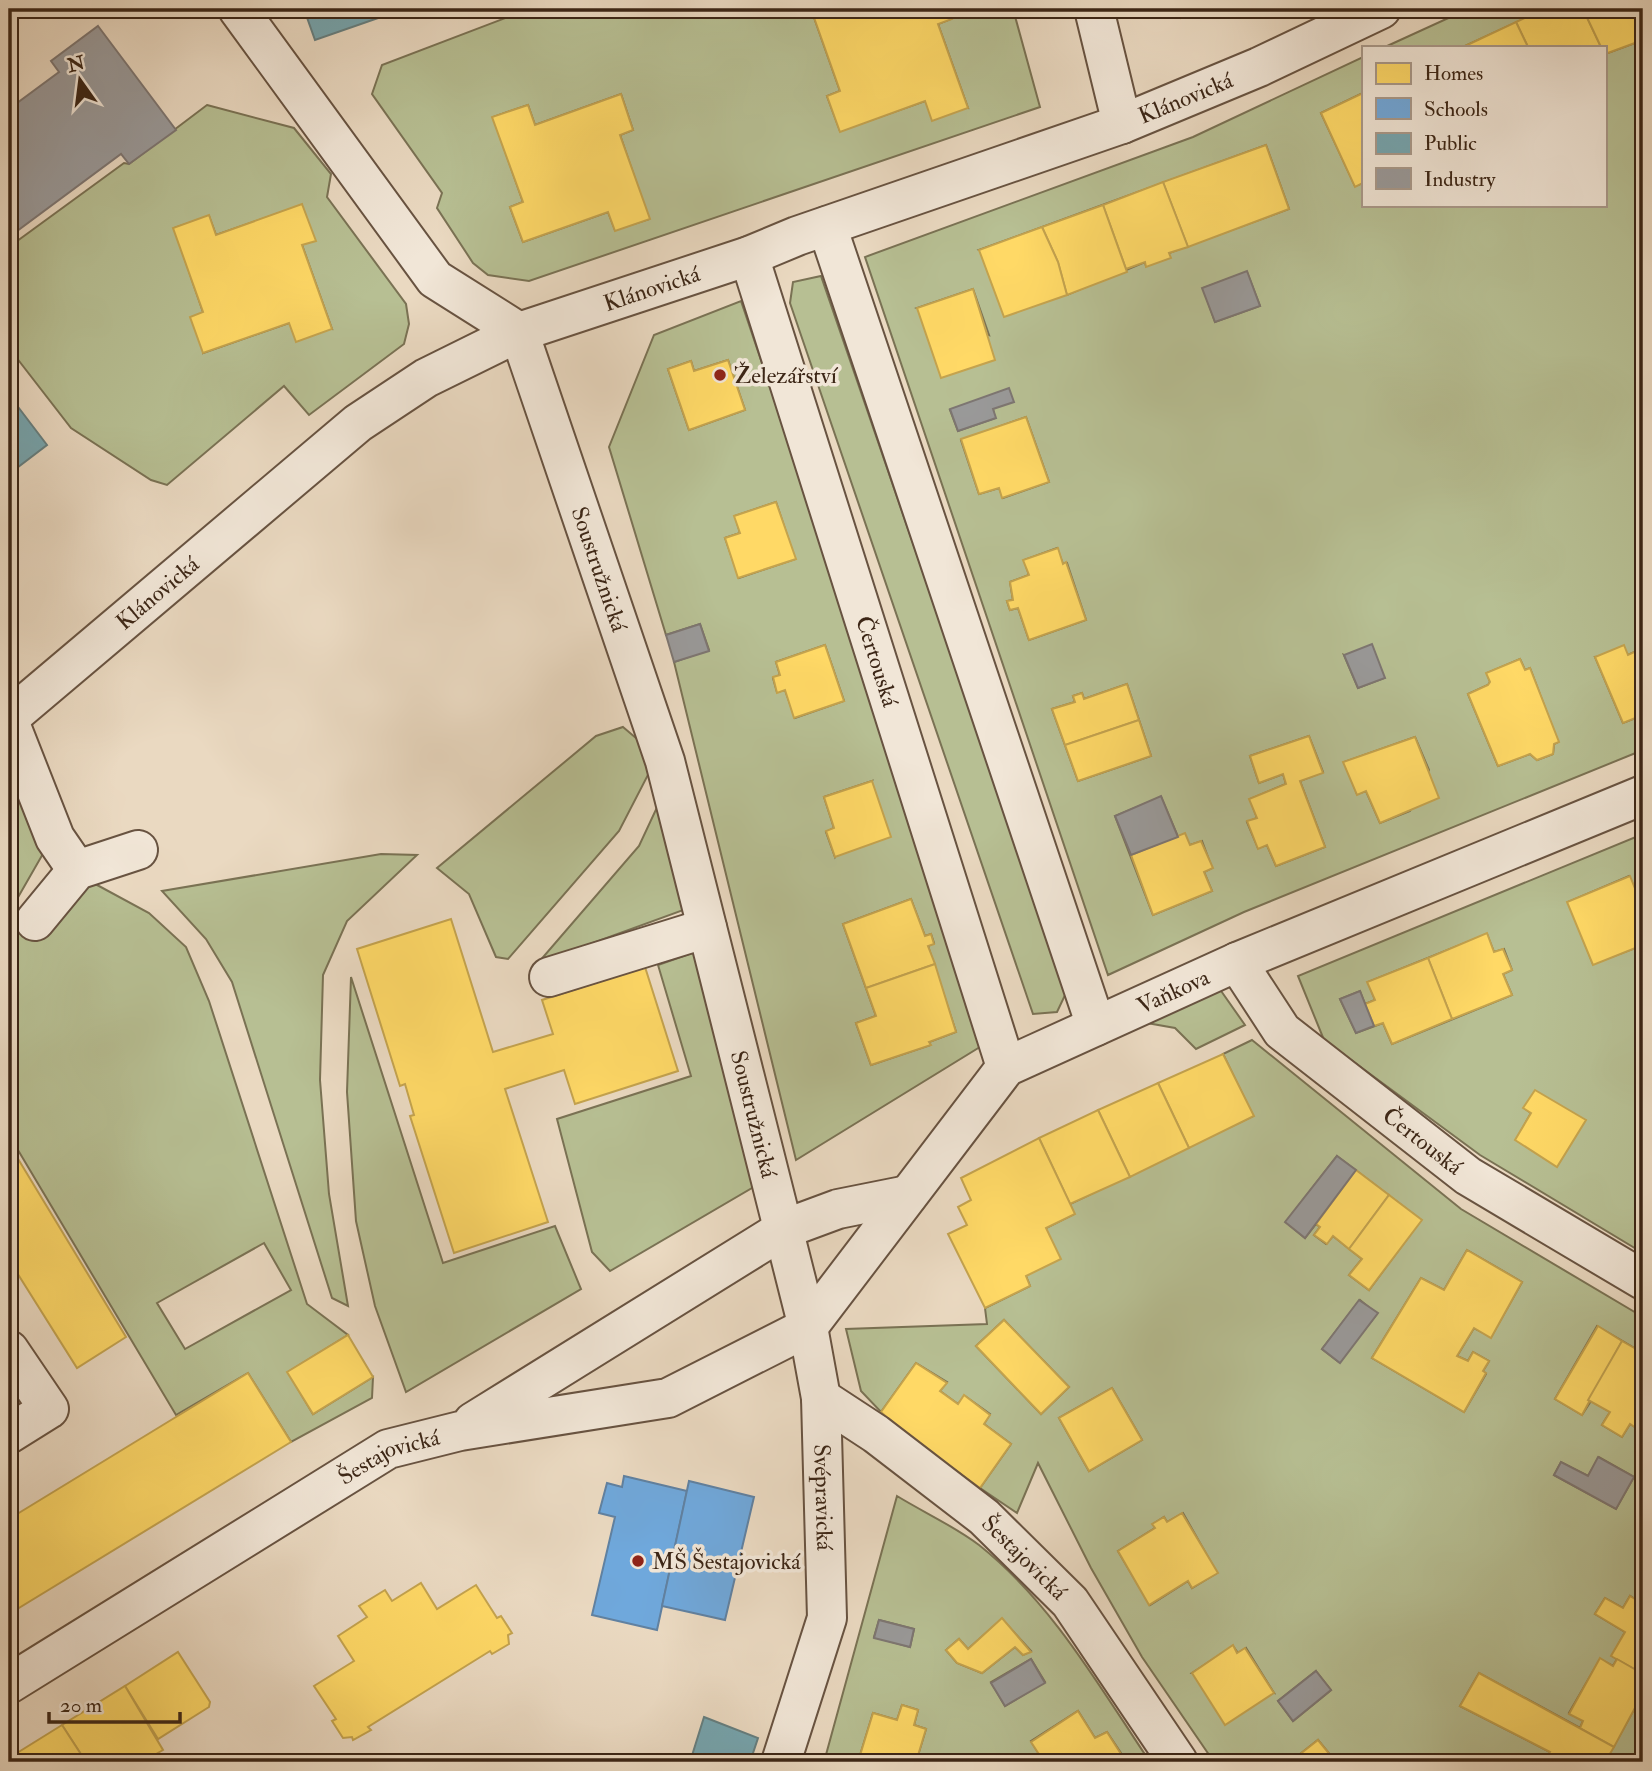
<svg xmlns="http://www.w3.org/2000/svg" width="1652" height="1771" font-family="'IM FELL Double Pica',serif">
	<style>
		.green { fill: #b7bf93; stroke: #7a7254; stroke-width: 2; fill-rule: evenodd }
		.homes { fill: #ffd966; stroke: #c4a34e; stroke-width: 2 }
		.schools { fill: #6fa8dc; stroke: #6081a1; stroke-width: 2 }
		.public { fill: #76a5af; stroke: #657f81; stroke-width: 2 }
		.industry { fill: #999; stroke: #7d7672; stroke-width: 2 }
		.lines { fill: none; stroke-linecap: round; stroke-linejoin: round }
		.minor-casing { stroke: #685341; stroke-width: 42 }
		.minor { stroke: #f1e6d7; stroke-width: 38 }
		.poi-dot { fill: #8f2418; stroke: #f1e6d7; stroke-width: 2.5 }
		.labels { text-anchor: middle; dominant-baseline: central; stroke-width: 7; stroke-linejoin: round; paint-order: stroke }
		.street-label { font-size: 23px; fill: #3c2616; stroke: #f1e6d7 }
		.poi-label { font-size: 23px; fill: #3c2616; stroke: #f1e6d7; text-anchor: start }
	</style>
	<rect width="100%" height="100%" fill="#ead9c1"/>
	<filter id="stains"><feTurbulence type="fractalNoise" baseFrequency=".00286" numOctaves="4"/><feColorMatrix values="0 0 0 0 .2 0 0 0 0 .09 0 0 0 0 .02 0 0 0 .5 -.17"/></filter>
	<radialGradient id="worn" r=".72"><stop offset=".6" stop-color="#630" stop-opacity="0"/><stop offset="1" stop-color="#630" stop-opacity=".3"/></radialGradient>
	<g class="green">
		<path d="M529,9H811L840,91L827,96L840,131L925,101L968,108L938,24L951,19L948,9H1013L1040,107L529,281L488,275L473,263L437,208L442,193L372,94L382,65ZM621,94L633,130L620,135L649,219L615,230L608,212L523,242L510,207L523,202L493,117L528,105L535,125Z"/>
		<path d="M1468,9H1545L1463,47H1385Z"/>
		<path d="M1643,40V648L1628,655L1595,657L1623,723L1643,715V750L1244,912L1108,975L865,257L1193,137L1363,57V93L1321,113L1355,186L1363,183V205H1605V54ZM1266,145L1289,209L1169,253L1146,266L1145,262L1067,295L979,250ZM1247,272L1260,306L1215,322L1203,288ZM973,289L989,335L917,308ZM993,409L995,418L958,431L950,410ZM1026,417L1049,482L1003,498L999,488L979,494L961,440ZM1057,548L1063,564L1067,563L1086,620L1029,640L1018,608L1010,610L1007,601L1013,600L1010,582L1029,575L1024,560ZM1344,655L1384,678L1358,688ZM1520,659L1525,670L1530,668L1558,742L1554,744L1553,754L1537,760L1530,754L1498,766L1468,694L1488,685L1490,682L1487,673ZM1127,684L1151,756L1078,781L1052,709L1075,702L1073,696L1082,693L1084,699ZM1309,736L1323,772L1300,781L1325,847L1276,866L1267,845L1258,848L1247,822L1257,818L1250,799L1286,784L1283,774L1259,783L1250,756ZM1415,737L1429,770L1410,811L1380,823L1366,791L1357,794L1344,762ZM1161,797L1178,837L1190,845L1202,841L1212,868L1204,872L1212,891L1153,915L1115,816Z"/>
		<path d="M207,105L294,128L331,174L327,197L406,304L409,324L404,344L309,415L284,386L167,485L151,480L71,428L9,348V247L124,163L129,164ZM302,205V245L332,329L289,323L203,353V312L174,228L209,216L216,235Z"/>
		<path d="M821,276L1067,991L1057,1012L1033,1014L790,303L793,282Z"/>
		<path d="M741,301L987,1030L988,1042L796,1160L674,662L709,650L700,624L666,635L609,447L654,335ZM728,360L745,410L689,430L668,369L691,361L694,371ZM776,502L795,559L739,578L725,538L740,533L735,516ZM825,645L844,701L795,718L785,690L777,692L773,678L780,675L776,662ZM872,781L835,857L826,832L834,828L824,797ZM911,899L925,936L931,934L934,943L928,946L956,1032L929,1042L930,1045L871,1065L856,1023L876,1016L843,924Z"/>
		<path d="M623,727L643,744L650,771L619,831L508,959L496,957L469,894L437,868L596,736Z"/>
		<path d="M9,766L44,852L9,913Z"/>
		<path d="M659,803L689,908L538,963L639,846Z"/>
		<path d="M1643,834V888L1636,891L1629,876L1568,902L1593,964L1643,945V1253L1480,1155L1324,1040L1298,976ZM1487,934L1494,952L1504,949L1512,970L1503,974L1512,995L1392,1044L1383,1023L1356,1033L1340,999L1360,991L1365,1004L1375,1000L1368,982ZM1524,1108L1585,1120L1557,1166L1516,1140L1531,1113Z"/>
		<path d="M381,854L417,855L347,921L323,975L320,1080L329,1194L348,1306L332,1298L232,982L206,939L162,891Z"/>
		<path d="M86,879L149,913L186,947L209,1001L307,1304L348,1335L288,1372L313,1414L373,1377L372,1398L291,1442L248,1373L176,1415L9,1135V917L36,934ZM264,1243L291,1290L185,1349L157,1303Z"/>
		<path d="M695,952L757,1185L610,1271L592,1252L557,1119L691,1076L658,965Z"/>
		<path d="M351,977L443,1263L555,1226L581,1289L406,1392L375,1306L356,1221L347,1092Z"/>
		<path d="M1219,988L1245,1025L1196,1049L1175,1028L1147,1023Z"/>
		<path d="M1252,1040L1461,1209L1643,1317V1353L1597,1326L1555,1399L1582,1415L1591,1401L1610,1412L1602,1425L1622,1437L1630,1424L1637,1428L1643,1416V1604L1630,1596L1623,1608L1605,1598L1595,1614L1625,1632L1612,1656L1617,1659L1613,1666L1600,1659L1569,1713L1583,1721L1580,1728L1479,1673L1460,1706L1550,1752L1544,1762H1336L1318,1740L1290,1762H1214L1142,1657L1091,1568L1038,1463L1017,1513L980,1488L1011,1444L984,1424L990,1414L965,1396L958,1404L940,1391L947,1382L916,1363L881,1412L861,1391L846,1329L987,1324L985,1308L1030,1286L1026,1276L1046,1228L1074,1214L1070,1204L1253,1116L1223,1054ZM1337,1156L1421,1220L1369,1290L1349,1275L1362,1259L1333,1236L1326,1244L1314,1235L1320,1227L1316,1224L1305,1238L1286,1222ZM1467,1250L1522,1282L1491,1337L1474,1328L1457,1356L1468,1361L1473,1352L1489,1361L1483,1371L1486,1374L1464,1412L1372,1358L1421,1278L1444,1290ZM1360,1300L1377,1314L1339,1362L1322,1349ZM1004,1320L1069,1387L1041,1414L976,1346ZM1112,1388L1142,1440L1089,1471L1059,1418ZM1599,1457L1634,1477L1616,1509L1554,1475L1561,1462L1588,1476ZM1183,1513L1217,1573L1192,1588L1188,1581L1150,1605L1118,1551L1155,1528L1153,1524L1164,1517L1167,1522ZM1233,1646L1238,1653L1246,1648L1274,1693L1192,1673ZM1316,1671L1331,1690L1293,1721L1278,1701Z"/>
		<path d="M897,1496C923,1512 954,1526 979,1545C1052,1603 1099,1686 1150,1762H1111L1121,1753L1107,1732L1095,1738L1078,1711L1031,1741L1044,1762H916L926,1729L914,1725L918,1710L902,1705L897,1720L873,1713L858,1762H824ZM1002,1619L1031,1651L1023,1655L1015,1647L982,1673L957,1663L946,1650L959,1639L968,1649ZM879,1620L914,1629L910,1647L874,1637ZM1031,1659L1045,1682L1005,1706L991,1682Z"/>
		<path d="M1643,1693V1762H1605Z"/>
	</g>
	<g class="homes">
		<path d="M811,9H852L853,13L866,9H948L952,19L938,24L968,108L932,121L925,101L840,132L827,96L840,91Z"/>
		<path d="M1179,9H1216L1181,18Z"/>
		<path d="M1545,9H1583L1601,47H1528L1516,22Z"/>
		<path d="M1583,9H1643V40L1605,54V47H1601Z"/>
		<path d="M1516,22L1528,47H1463Z"/>
		<path d="M1363,93V183L1355,187L1321,113Z"/>
		<path d="M621,94L633,130L620,135L650,219L615,231L608,212L523,242L510,207L523,202L492,117L528,105L535,125Z"/>
		<path d="M1266,145L1289,209L1188,247L1163,182Z"/>
		<path d="M1163,182L1188,247L1169,253L1171,258L1146,267L1145,262L1126,269L1103,205Z"/>
		<path d="M302,204L316,241L302,245L332,329L296,342L289,323L203,353L190,317L203,312L173,228L209,215L216,235Z"/>
		<path d="M1103,205L1127,272L1067,295L1058,262L1042,227Z"/>
		<path d="M1042,227L1058,262L1067,295L1004,317L979,250Z"/>
		<path d="M973,289L995,360L941,378L917,308Z"/>
		<path d="M728,360L745,410L689,430L668,369L691,361L694,371Z"/>
		<path d="M1026,417L1049,482L1002,498L999,488L979,494L961,439Z"/>
		<path d="M776,502L796,559L738,578L725,538L740,533L734,516Z"/>
		<path d="M1058,548L1063,564L1066,562L1086,620L1029,640L1018,608L1010,610L1007,601L1013,600L1010,582L1029,575L1023,560Z"/>
		<path d="M825,645L844,701L794,718L785,690L777,693L773,677L780,675L776,662Z"/>
		<path d="M1624,645L1628,655L1643,648V715L1623,723L1595,657Z"/>
		<path d="M1520,659L1525,670L1530,668L1559,742L1554,744L1553,754L1537,760L1530,754L1498,766L1468,694L1488,685L1490,682L1486,673Z"/>
		<path d="M1127,684L1139,720L1065,745L1052,709L1075,702L1073,696L1082,693L1084,699Z"/>
		<path d="M1139,720L1151,756L1078,781L1065,745Z"/>
		<path d="M1309,736L1323,773L1300,781L1325,847L1276,866L1267,845L1258,849L1247,821L1257,818L1249,799L1286,784L1283,774L1259,783L1250,756Z"/>
		<path d="M1415,737L1439,798L1380,823L1366,791L1357,795L1343,762Z"/>
		<path d="M872,781L891,837L835,857L826,831L834,828L824,797Z"/>
		<path d="M1185,833L1190,845L1201,841L1213,868L1204,872L1212,891L1153,915L1131,855Z"/>
		<path d="M1630,876L1636,891L1643,888V945L1593,965L1567,902Z"/>
		<path d="M911,899L925,936L931,934L934,944L928,946L935,964L866,988L843,924Z"/>
		<path d="M451,919L493,1052L553,1034L542,1000L645,967L678,1071L575,1104L564,1070L505,1089L548,1222L454,1253L410,1116L414,1115L405,1084L400,1086L357,949Z"/>
		<path d="M1487,933L1494,952L1503,949L1512,970L1503,974L1512,995L1452,1019L1428,958Z"/>
		<path d="M1428,958L1452,1019L1392,1044L1383,1023L1374,1026L1365,1004L1375,1000L1367,982Z"/>
		<path d="M935,964L956,1032L929,1042L931,1045L871,1065L856,1023L876,1016L866,988Z"/>
		<path d="M1223,1054L1254,1116L1189,1148L1158,1083Z"/>
		<path d="M1158,1083L1189,1148L1130,1177L1098,1110Z"/>
		<path d="M1535,1090L1586,1120L1557,1167L1515,1140L1531,1113L1523,1108Z"/>
		<path d="M1098,1110L1130,1177L1070,1204L1039,1138Z"/>
		<path d="M1039,1138L1075,1214L1046,1228L1061,1259L1026,1276L1030,1286L985,1308L948,1234L967,1225L958,1207L971,1200L961,1178Z"/>
		<path d="M9,1144L126,1337L77,1368L9,1260Z"/>
		<path d="M1356,1170L1389,1195L1349,1249L1333,1236L1327,1244L1314,1235L1320,1227L1316,1224Z"/>
		<path d="M1389,1195L1422,1220L1369,1290L1349,1275L1362,1259L1349,1249Z"/>
		<path d="M1467,1250L1522,1282L1491,1338L1474,1328L1457,1356L1468,1361L1473,1352L1489,1361L1483,1371L1486,1373L1464,1412L1372,1358L1421,1278L1444,1290Z"/>
		<path d="M1004,1320L1069,1387L1041,1414L976,1346Z"/>
		<path d="M1598,1326L1622,1341L1582,1415L1555,1399Z"/>
		<path d="M348,1335L373,1377L313,1414L287,1372Z"/>
		<path d="M1622,1341L1643,1353V1416L1636,1428L1630,1424L1622,1437L1602,1425L1610,1412L1588,1400Z"/>
		<path d="M916,1363L947,1383L940,1391L958,1404L964,1395L990,1415L984,1424L1011,1444L980,1488L908,1436L881,1412Z"/>
		<path d="M248,1373L291,1442L9,1614V1519Z"/>
		<path d="M1112,1388L1142,1440L1089,1471L1059,1418Z"/>
		<path d="M1182,1513L1218,1573L1192,1588L1188,1581L1149,1605L1118,1551L1155,1528L1152,1524L1164,1517L1167,1522Z"/>
		<path d="M421,1583L437,1609L476,1585L497,1618L501,1616L512,1633L508,1635L509,1644L492,1654L490,1651L368,1727L371,1730L353,1740L352,1737L343,1738L332,1721L336,1719L314,1686L354,1661L338,1636L367,1617L359,1606L385,1590L392,1601Z"/>
		<path d="M1630,1596L1643,1604V1674L1611,1656L1625,1632L1595,1614L1605,1598L1623,1608Z"/>
		<path d="M1002,1618L1031,1652L1023,1655L1015,1647L982,1673L957,1663L946,1650L959,1639L968,1649Z"/>
		<path d="M1233,1645L1237,1653L1245,1648L1274,1693L1225,1725L1192,1673Z"/>
		<path d="M178,1652L210,1702L209,1707L158,1739L125,1686Z"/>
		<path d="M1600,1658L1613,1666L1617,1659L1643,1674V1693L1614,1747L1580,1728L1583,1721L1569,1714Z"/>
		<path d="M1479,1673L1614,1747L1605,1762H1544L1550,1752L1460,1706Z"/>
		<path d="M125,1686L163,1750L142,1762H86L62,1725Z"/>
		<path d="M902,1705L918,1710L914,1725L926,1729L916,1762H858L873,1713L897,1720Z"/>
		<path d="M1078,1711L1095,1738L1107,1732L1121,1754L1111,1762H1044L1031,1742Z"/>
		<path d="M62,1725L86,1762H9V1758Z"/>
		<path d="M1318,1740L1336,1762H1290Z"/>
	</g>
	<g class="schools">
		<path d="M624,1476L687,1491L657,1630L592,1615L615,1517L599,1513L607,1483L622,1487Z"/>
		<path d="M689,1481L754,1497L725,1620L662,1606Z"/>
	</g>
	<g class="public">
		<path d="M304,9H404L315,40Z"/>
		<path d="M9,395L47,445L9,474Z"/>
		<path d="M704,1717L758,1738L750,1762H690Z"/>
	</g>
	<g class="industry">
		<path d="M98,26L176,130L129,164L121,154L9,237V109L59,72L51,61Z"/>
		<path d="M1247,271L1260,306L1215,322L1202,288Z"/>
		<path d="M1009,388L1014,402L993,409L996,418L958,431L950,409Z"/>
		<path d="M700,624L709,651L674,662L666,635Z"/>
		<path d="M1372,644L1385,678L1358,688L1344,655Z"/>
		<path d="M1161,796L1178,837L1131,855L1115,816Z"/>
		<path d="M1360,991L1374,1026L1356,1033L1340,999Z"/>
		<path d="M1337,1156L1356,1170L1305,1238L1285,1222Z"/>
		<path d="M1359,1300L1378,1313L1340,1363L1322,1349Z"/>
		<path d="M1598,1457L1634,1477L1616,1509L1554,1475L1561,1462L1588,1476Z"/>
		<path d="M879,1620L914,1629L910,1647L874,1638Z"/>
		<path d="M1031,1659L1045,1683L1005,1706L991,1683Z"/>
		<path d="M1316,1671L1331,1690L1293,1721L1278,1701Z"/>
	</g>
	<g class="lines">
		<defs>
			<g id="minor">
				<path id="s1" d="M238,9L435,279L519,332L665,761L808,1327L821,1398L827,1618L781,1762"/>
				<path d="M1094,9L1122,124"/>
				<path d="M827,226L1096,1026"/>
				<path id="s2" d="M749,256L1006,1067"/>
				<path id="s3" d="M9,718L358,423L426,378L519,332L749,256L797,236L1122,124L1259,67L1381,9"/>
				<path d="M9,721L55,838L77,870"/>
				<path d="M35,921L77,870L138,850"/>
				<path id="s4" d="M1237,962L1282,1031L1468,1176L1643,1280"/>
				<path d="M549,977L707,928"/>
				<path d="M9,1350L49,1409L9,1434"/>
				<path id="s5" d="M821,1398L876,1434L984,1517L1070,1602L1178,1762"/>
				<path d="M473,1422L784,1229L838,1209L908,1195"/>
				<path id="s6" d="M9,1684L388,1449L460,1431L668,1398L808,1327L1006,1067L1237,962L1643,795"/>
			</g>
		</defs>
		<use href="#minor" class="minor-casing"/>
		<use href="#minor" class="minor"/>
	</g>
	<g class="poi-dot">
		<circle cx="720" cy="375" r="7"/>
		<circle cx="638" cy="1561" r="7"/>
	</g>
	<g class="labels">
		<g class="street-label">
			<text stroke="none"><textPath href="#s3" startOffset="1349">Klánovická</textPath></text>
			<text stroke="none"><textPath href="#s3" startOffset="782">Klánovická</textPath></text>
			<text stroke="none"><textPath href="#s1" startOffset="684">Soustružnická</textPath></text>
			<text stroke="none"><textPath href="#s3" startOffset="194">Klánovická</textPath></text>
			<text stroke="none"><textPath href="#s2" startOffset="425">Čertouská</textPath></text>
			<text stroke="none"><textPath href="#s6" startOffset="1398">Vaňkova</textPath></text>
			<text stroke="none"><textPath href="#s1" startOffset="1251">Soustružnická</textPath></text>
			<text stroke="none"><textPath href="#s4" startOffset="261">Čertouská</textPath></text>
			<text stroke="none"><textPath href="#s6" startOffset="444">Šestajovická</textPath></text>
			<text stroke="none"><textPath href="#s1" startOffset="1642">Svépravická</textPath></text>
			<text stroke="none"><textPath href="#s5" startOffset="259">Šestajovická</textPath></text>
		</g>
		<g class="poi-label">
			<text x="734" y="375">Železářství</text>
			<text x="652" y="1561">MŠ Šestajovická</text>
		</g>
	</g>
	<rect width="1652" height="1771" fill="none" stroke="#ead9c1" stroke-width="35"/>
	<rect x="10" y="10" width="1631" height="1750" fill="none" stroke="#3c2616" stroke-width="3.5"/>
	<rect x="18" y="18" width="1617" height="1736" fill="none" stroke="#3c2616" stroke-width="2"/>
	<rect x="1362" y="46" width="245" height="161" fill="#f1e6d7" stroke="#a9998a" stroke-width="2"/>
	<rect x="1376" y="63" width="35" height="21" fill="#ffd966" stroke="#a9998a" stroke-width="2"/>
	<text x="1424" y="80" font-size="21" fill="#3c2616">Homes</text>
	<rect x="1376" y="98" width="35" height="21" fill="#6fa8dc" stroke="#a9998a" stroke-width="2"/>
	<text x="1424" y="116" font-size="21" fill="#3c2616">Schools</text>
	<rect x="1376" y="133" width="35" height="21" fill="#76a5af" stroke="#a9998a" stroke-width="2"/>
	<text x="1424" y="150" font-size="21" fill="#3c2616">Public</text>
	<rect x="1376" y="168" width="35" height="21" fill="#999999" stroke="#a9998a" stroke-width="2"/>
	<text x="1424" y="186" font-size="21" fill="#3c2616">Industry</text>
	<g transform="translate(80 80) rotate(346)" stroke="#f1e6d7" stroke-width="5" paint-order="stroke">
	<path d="M0-5L12 26L0 18L-12 26Z" fill="#3c2616"/>
	<text y="-10" font-size="19" font-weight="bold" text-anchor="middle" fill="#3c2616">N</text>
	</g>
	<path d="M49 1712v10h131v-10" fill="none" stroke="#3c2616" stroke-width="3.5"/>
	<text x="60" y="1712" font-size="21" fill="#3c2616" stroke="#f1e6d7" stroke-width="5" paint-order="stroke">20 m</text>
	<rect width="100%" height="100%" filter="url(#stains)"/>
	<rect width="100%" height="100%" fill="url(#worn)"/>
</svg>
